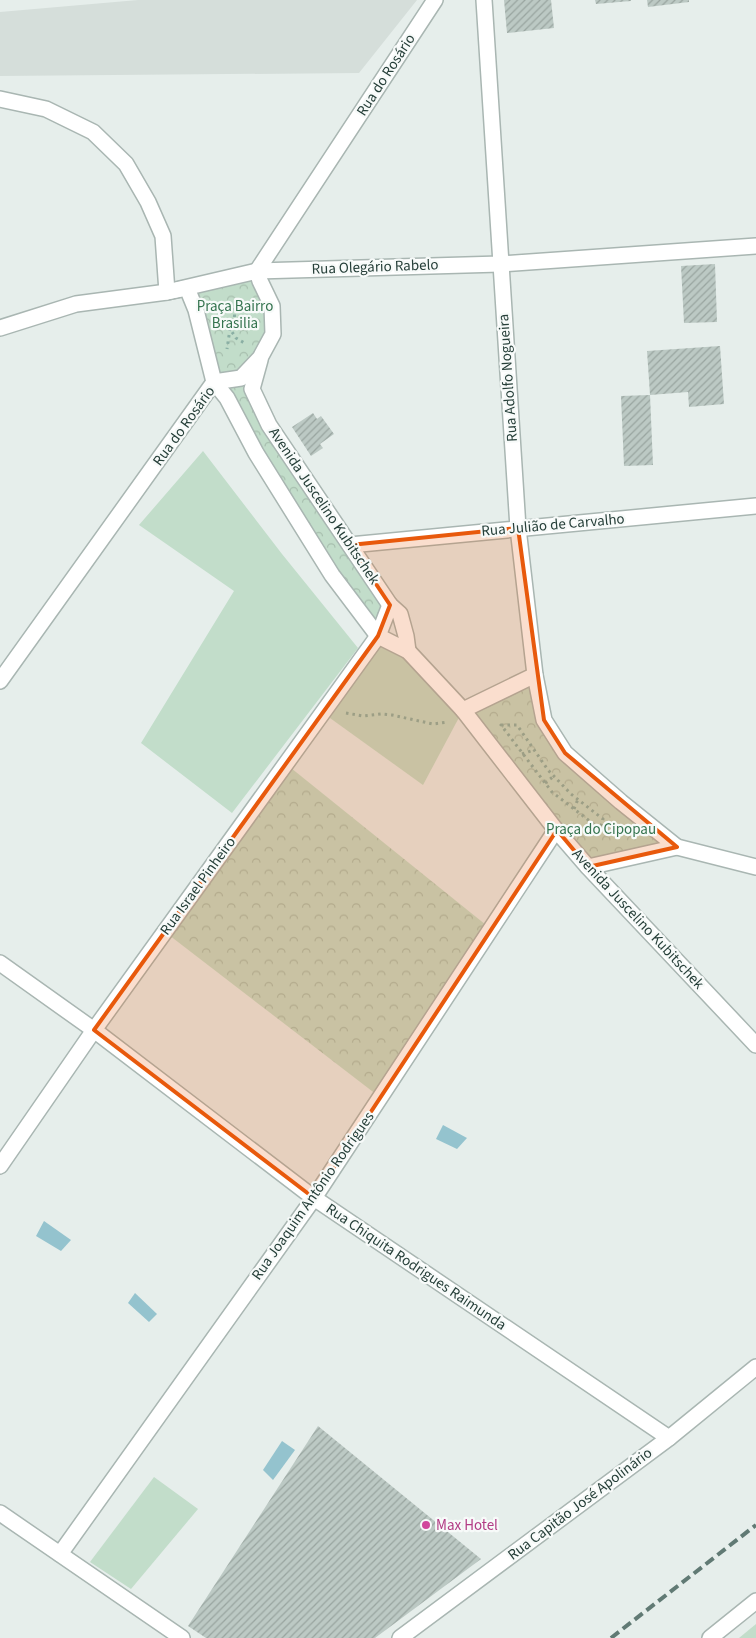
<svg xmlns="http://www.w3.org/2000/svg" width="756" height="1638" font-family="'Source Sans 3',sans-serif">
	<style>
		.built { fill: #d5deda }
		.green { fill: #c2ddca }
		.park { fill: url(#park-crowns) }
		.water { fill: #94c3ce }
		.building { fill: url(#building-hatch) }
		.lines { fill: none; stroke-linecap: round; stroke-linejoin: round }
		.minor-casing { stroke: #a9b6b2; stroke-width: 18 }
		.path { stroke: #8aafa4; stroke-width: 3; stroke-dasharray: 2.5 4; stroke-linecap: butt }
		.minor { stroke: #fff; stroke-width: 15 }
		.rail { stroke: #617a74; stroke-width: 4; stroke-dasharray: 10 5; stroke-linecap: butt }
		.marked { fill: #e8590c; fill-opacity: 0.2; stroke: #e8590c; stroke-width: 4; stroke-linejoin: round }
		.hotel-dot { fill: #d1479c; stroke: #f7faf9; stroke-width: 2 }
		.labels { text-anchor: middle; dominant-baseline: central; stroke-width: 4.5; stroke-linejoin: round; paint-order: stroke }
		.street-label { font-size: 15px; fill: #263f39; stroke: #f7faf9 }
		.park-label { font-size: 15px; fill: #34734e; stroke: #f7faf9 }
		.hotel-label { font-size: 15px; fill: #b23c85; stroke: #f7faf9; text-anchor: start }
	</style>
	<defs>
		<pattern id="park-crowns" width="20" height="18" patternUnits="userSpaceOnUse" patternTransform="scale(1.25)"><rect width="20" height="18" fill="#c2ddca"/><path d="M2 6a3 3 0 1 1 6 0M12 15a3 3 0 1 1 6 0" fill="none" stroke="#a7bfae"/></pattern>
		<pattern id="building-hatch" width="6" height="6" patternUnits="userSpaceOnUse" patternTransform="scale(1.25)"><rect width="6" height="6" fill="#bcc9c4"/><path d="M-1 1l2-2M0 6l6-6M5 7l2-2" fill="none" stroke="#99a5a0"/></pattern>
	</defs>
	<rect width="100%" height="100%" fill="#e6eeeb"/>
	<path class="built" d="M138,0H417L359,73L0,76V12Z"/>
	<g class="green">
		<path d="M203,451L282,554L358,648L232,813L141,743L234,591L139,525Z"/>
		<path d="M378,636L463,710L423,785L323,713Z"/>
		<path d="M154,1477L198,1509L131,1589L90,1562Z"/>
		<path d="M756,1624V1638H739Z"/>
	</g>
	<g class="park">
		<path d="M257,271L273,334L241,378L214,382L187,288Z"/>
		<path d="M255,367L249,392L386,606L377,627L331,565L223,384Z"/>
		<path d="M535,675L548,725L579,765L677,847L588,867L463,710Z"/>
		<path d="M286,764L491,929L381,1098L165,932Z"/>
	</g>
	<g class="water">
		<path d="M443,1125L467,1138L457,1149L436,1139Z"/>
		<path d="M44,1221L71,1240L61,1251L36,1236Z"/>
		<path d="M135,1293L157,1314L149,1322L128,1303Z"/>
		<path d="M282,1441L295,1450L273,1480L263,1470Z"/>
	</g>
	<g class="building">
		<path d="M504,0H551L554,28L507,33Z"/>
		<path d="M595,0H631V1L596,4Z"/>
		<path d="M647,0H689V2L648,7Z"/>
		<path d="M715,264L717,322L684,323L681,266Z"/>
		<path d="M720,346L724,404L689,407L688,392L650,395L647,351Z"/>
		<path d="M650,395L653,465L624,466L621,396Z"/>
		<path d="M313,413L317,419L321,416L334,434L320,444L323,448L311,456L292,427Z"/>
		<path d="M318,1426L481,1559L375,1638H206L188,1626Z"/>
	</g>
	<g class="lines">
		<defs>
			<g id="minor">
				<path d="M0,99L46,109L93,132L126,164L148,202L163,236L167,292L187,288L196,310L214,382L227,398L256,453L332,575L378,636L408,651L463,710L556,830L588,867L756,1045"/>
				<path d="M0,328L76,304L167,292L257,271L500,264L756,246"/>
				<path d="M260,360L252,389L269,425L390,605L400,614L406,636L408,651"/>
				<path d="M350,545L756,506"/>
				<path d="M535,675L544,720L565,753L621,802L677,847L756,867"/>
				<path d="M0,681L214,382L241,378L260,358L273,334L272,306L260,281L257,271L435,0"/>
				<path d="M463,710L535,675L518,528L484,0"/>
				<path d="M588,867L677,847"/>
				<path d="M0,963L94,1030L314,1198L669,1438"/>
				<path d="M0,1166L94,1030L378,636L390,605"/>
				<path d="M0,1513L182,1638"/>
				<path d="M60,1554L314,1198L556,830"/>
				<path d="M400,1638L669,1438L756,1367"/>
				<path d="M710,1638L756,1601"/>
			</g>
		</defs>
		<use href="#minor" class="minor-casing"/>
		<g class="path">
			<path d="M235,308L234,323L230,329L236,338L246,344"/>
			<path d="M220,320L230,329L227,349"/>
			<path d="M346,713L363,716L381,714L392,715L433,724L448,722"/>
			<path d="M501,725H517L548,770L571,794L603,819L600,829L552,792Z"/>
			<path d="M522,754L534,750"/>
			<path d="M545,783L554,776"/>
			<path d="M574,809L578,799"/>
		</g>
		<use href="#minor" class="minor"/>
		<path class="rail" d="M611,1638L756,1525"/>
	</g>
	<path class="marked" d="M518,528L544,720L565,753L677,847L588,867L557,830L314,1198L94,1030L378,636L390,605L350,545Z"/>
	<circle class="hotel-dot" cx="426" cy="1525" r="5"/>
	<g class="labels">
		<g class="street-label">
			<text transform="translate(386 75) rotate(-57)">Rua do Rosário</text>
			<text transform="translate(375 267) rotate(-2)">Rua Olegário Rabelo</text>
			<text transform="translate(508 378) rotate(-94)">Rua Adolfo Nogueira</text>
			<text transform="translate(184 426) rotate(-54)">Rua do Rosário</text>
			<text transform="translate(324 506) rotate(56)">Avenida Juscelino Kubitschek</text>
			<text transform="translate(553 525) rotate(-5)">Rua Julião de Carvalho</text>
			<text transform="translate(198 886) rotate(-54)">Rua Israel Pinheiro</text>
			<text transform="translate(638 919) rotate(47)">Avenida Juscelino Kubitschek</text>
			<text transform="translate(313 1196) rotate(-55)">Rua Joaquim Antônio Rodrigues</text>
			<text transform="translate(416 1267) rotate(34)">Rua Chiquita Rodrigues Raimunda</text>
			<text transform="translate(580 1504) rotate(-37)">Rua Capitão José Apolinário</text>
		</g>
		<g class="park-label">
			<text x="235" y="306">Praça Bairro<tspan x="235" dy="17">Brasilia</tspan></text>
			<text x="601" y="829">Praça do Cipopau</text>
		</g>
		<g class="hotel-label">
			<text x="436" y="1525">Max Hotel</text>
		</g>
	</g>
</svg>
